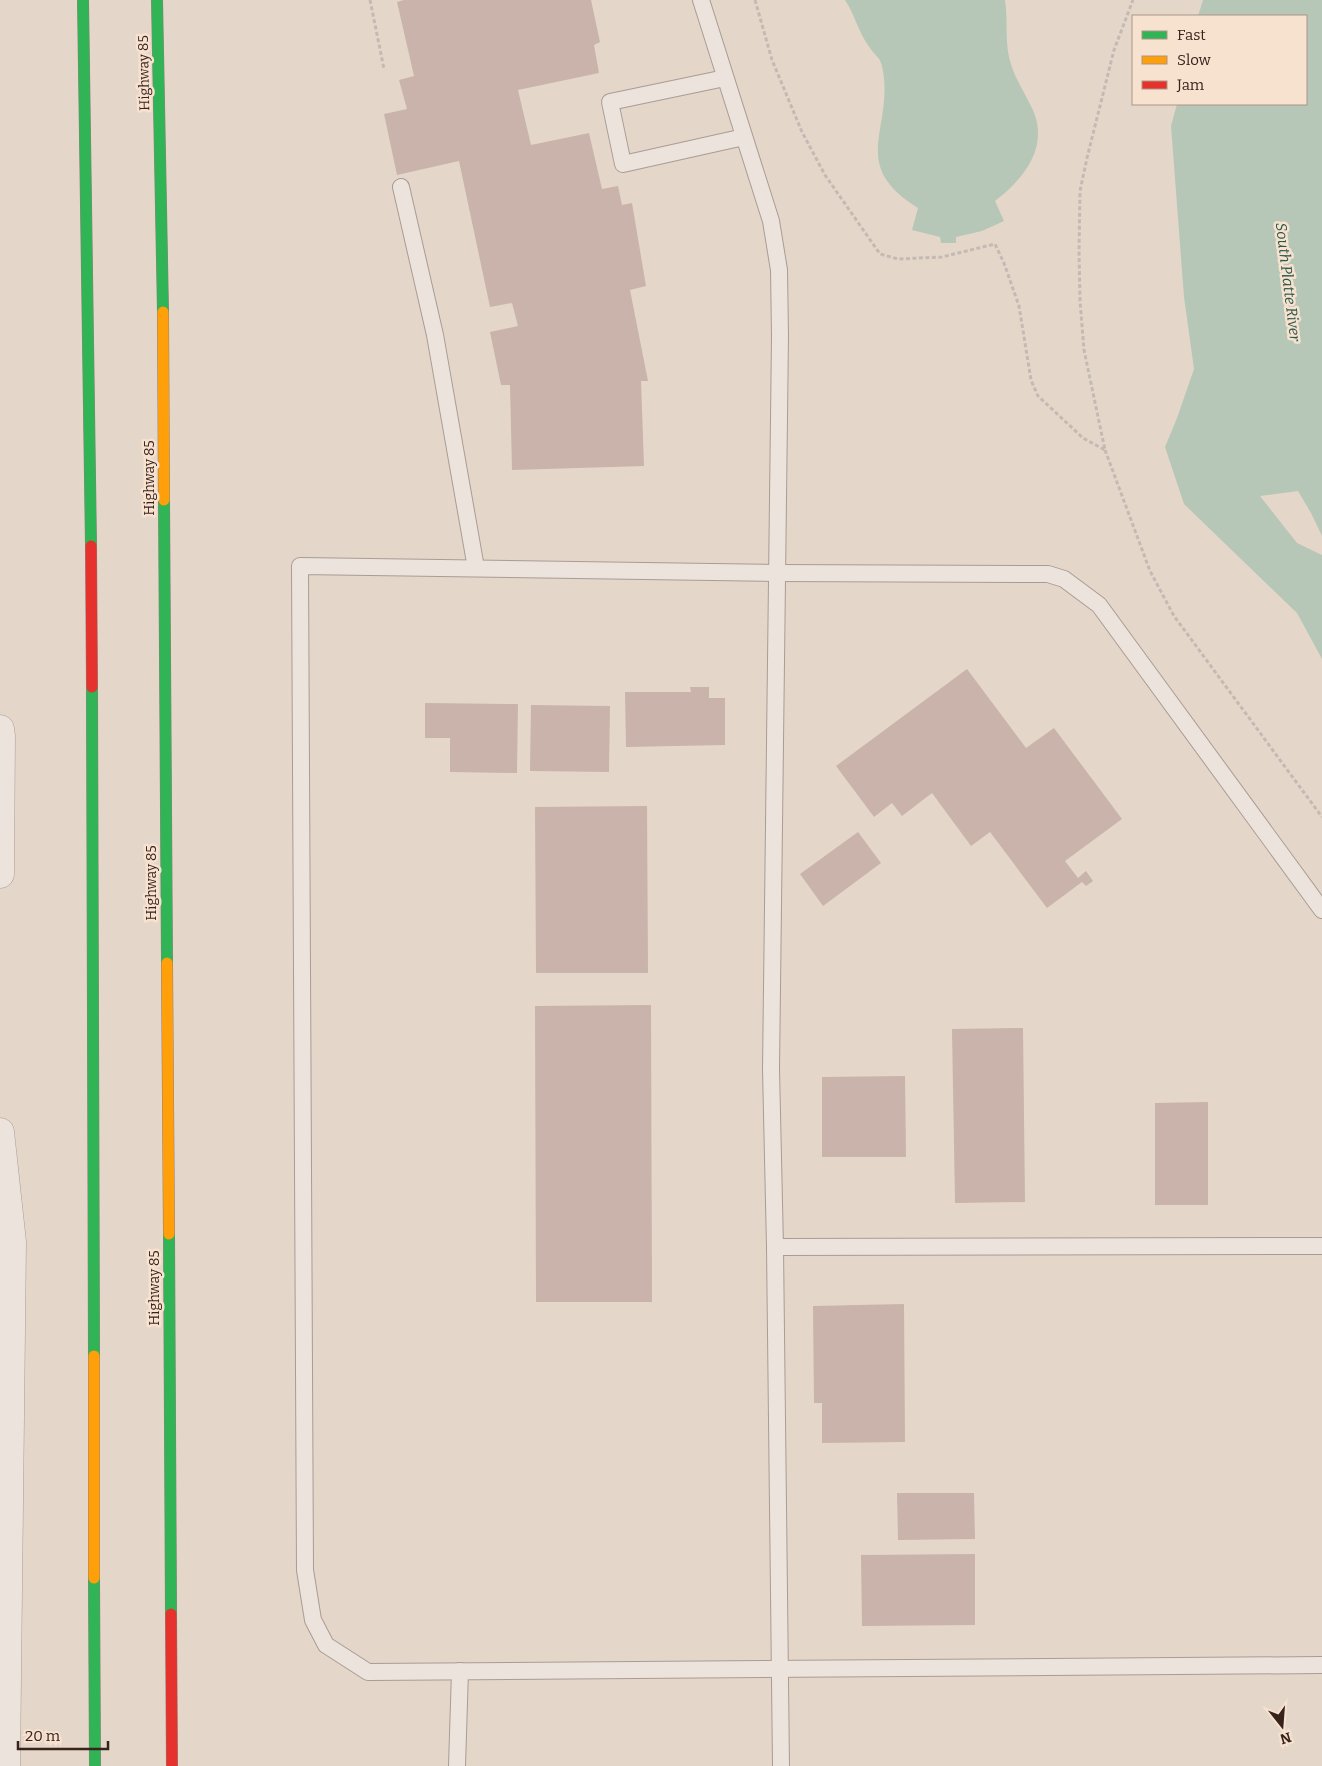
<svg xmlns="http://www.w3.org/2000/svg" width="1322" height="1766" font-family="Bitter,serif">
	<style>
		.water { fill: #b6c7b8 }
		.building { fill: #c9b3ab }
		.lines { fill: none; stroke-linecap: round; stroke-linejoin: round }
		.lane-casing { stroke: #a99c94; stroke-width: 18 }
		.street-casing { stroke: #a99c94; stroke-width: 29 }
		.fast-casing { stroke: #8f817a; stroke-width: 12 }
		.slow-casing { stroke: #8f817a; stroke-width: 12 }
		.jam-casing { stroke: #8f817a; stroke-width: 12 }
		.path { stroke: #c4bab3; stroke-width: 3; stroke-dasharray: 4 2.5; stroke-linecap: butt }
		.lane { stroke: #ece3dc; stroke-width: 16 }
		.street { stroke: #ece3dc; stroke-width: 28 }
		.fast { stroke: #30b455; stroke-width: 11 }
		.slow { stroke: #ff9f0a; stroke-width: 11 }
		.jam { stroke: #e5322d; stroke-width: 11 }
		.labels { text-anchor: middle; dominant-baseline: central; stroke-width: 5; stroke-linejoin: round; paint-order: stroke }
		.street-label { font-size: 14px; fill: #38221c; stroke: #f7e1cf }
		.water-label { font-size: 15px; font-style: italic; fill: #2a584a; stroke: #f7e1cf }
	</style>
	<rect width="100%" height="100%" fill="#e5d6ca"/>
	<g class="water">
		<path d="M845,0H1005C1008,19 1005,38 1009,57C1013,75 1023,90 1031,106C1051,145 1025,178 995,201L1004,221L982,231L956,237V243H941L940,237L912,230L918,208C848,165 893,130 883,71C881,57 877,58 870,48C859,34 855,15 845,0Z"/>
		<path d="M1203,0H1322V536L1311,513L1298,491L1260,496L1297,543L1322,555V659L1297,613L1184,504L1165,447L1177,418L1194,369L1184,297L1171,126L1177,104H1306V16H1198Z"/>
	</g>
	<g class="building">
		<path d="M404,0H591L600,42L594,45L599,73L518,90L531,145L589,133L602,189L618,186L622,205L632,203L646,286L630,290L648,381H641L644,466L512,470L510,385H501L490,332L518,326L512,303L490,307L459,161L397,175L384,114L407,109L399,80L414,76L397,2Z"/>
		<path d="M967,669L1026,748L1054,728L1122,819L1065,861L1078,878L1086,871L1093,881L1086,886L1082,882L1047,908L990,832L971,846L932,793L902,816L892,803L874,817L836,766Z"/>
		<path d="M690,687H709V698H725V745L626,747L625,692H691Z"/>
		<path d="M425,703L518,704L517,773L450,772V738H425Z"/>
		<path d="M531,705L610,706L609,772L530,771Z"/>
		<path d="M647,806L648,973H536L535,807Z"/>
		<path d="M858,832L881,863L823,906L800,874Z"/>
		<path d="M651,1005L652,1302H536L535,1006Z"/>
		<path d="M1023,1028L1025,1202L955,1203L952,1029Z"/>
		<path d="M905,1076L906,1157H822V1077Z"/>
		<path d="M1208,1102V1205H1155V1103Z"/>
		<path d="M904,1304L905,1442L822,1443V1403H814L813,1306Z"/>
		<path d="M897,1493H974L975,1539L898,1540Z"/>
		<path d="M975,1554V1625L862,1626L861,1555Z"/>
	</g>
	<g class="lines">
		<defs>
			<g id="lane">
				<path d="M701,0L771,221L779,270L780,336L771,1069L775,1247L781,1766"/>
				<path d="M725,78L610,102L623,164L744,137"/>
				<path d="M401,187L435,335L476,568"/>
				<path d="M1322,910L1099,605L1064,579L1048,574L776,573L300,566L305,1570L313,1620L326,1645L368,1672L1322,1665"/>
				<path d="M775,1247L1322,1246"/>
				<path d="M457,1766L460,1671"/>
			</g>
			<g id="street">
				<path d="M0,729L1,736L0,874"/>
				<path d="M0,1132L12,1242L6,1766"/>
			</g>
			<g id="fast">
				<path d="M83,0L91,546"/>
				<path d="M157,0L163,312"/>
				<path d="M164,500L167,963"/>
				<path d="M92,687L94,1356"/>
				<path d="M169,1234L171,1614"/>
				<path d="M94,1578L95,1766"/>
			</g>
			<g id="slow">
				<path d="M163,312L164,500"/>
				<path d="M167,963L169,1234"/>
				<path d="M94,1356V1578"/>
			</g>
			<g id="jam">
				<path d="M91,546L92,687"/>
				<path d="M171,1614L172,1766"/>
			</g>
		</defs>
		<use href="#lane" class="lane-casing"/>
		<use href="#street" class="street-casing"/>
		<use href="#fast" class="fast-casing"/>
		<use href="#slow" class="slow-casing"/>
		<use href="#jam" class="jam-casing"/>
		<g class="path">
			<path d="M370,0L384,69"/>
			<path d="M755,0L772,60L802,132L825,175L880,254L898,259L942,257L995,244L1004,263L1019,306L1031,380L1038,396L1083,438L1105,450L1084,350L1080,301L1079,251L1080,191L1087,158L1114,50L1133,0"/>
			<path d="M1105,450L1150,571L1174,616L1322,817"/>
		</g>
		<use href="#lane" class="lane"/>
		<use href="#street" class="street"/>
		<use href="#fast" class="fast"/>
		<use href="#slow" class="slow"/>
		<use href="#jam" class="jam"/>
	</g>
	<g class="labels">
		<g class="street-label">
			<text transform="translate(144 73) rotate(-91)">Highway 85</text>
			<text transform="translate(149 478) rotate(-90)">Highway 85</text>
			<text transform="translate(151 883) rotate(-90)">Highway 85</text>
			<text transform="translate(154 1288) rotate(-90)">Highway 85</text>
		</g>
		<g class="water-label">
			<text transform="translate(1288 282) rotate(83)">South Platte River</text>
		</g>
	</g>
	<rect x="1132" y="15" width="175" height="90" fill="#f7e1cf" stroke="#ab9587"/>
	<rect x="1142" y="31" width="25" height="8" fill="#30b455" stroke="#ab9587"/>
	<text x="1177" y="40" font-size="15" fill="#38221c">Fast</text>
	<rect x="1142" y="56" width="25" height="8" fill="#ff9f0a" stroke="#ab9587"/>
	<text x="1177" y="65" font-size="15" fill="#38221c">Slow</text>
	<rect x="1142" y="81" width="25" height="8" fill="#e5322d" stroke="#ab9587"/>
	<text x="1177" y="90" font-size="15" fill="#38221c">Jam</text>
	<g transform="translate(1282 1726) rotate(163)" stroke="#f7e1cf" stroke-width="4" paint-order="stroke">
	<path d="M0-4L9 19L0 12L-9 19Z" fill="#38221c"/>
	<text y="-8" font-size="14" font-weight="bold" text-anchor="middle" fill="#38221c">N</text>
	</g>
	<path d="M18 1741v8h90v-8" fill="none" stroke="#38221c" stroke-width="2.5"/>
	<text x="25" y="1741" font-size="15" fill="#38221c" stroke="#f7e1cf" stroke-width="4" paint-order="stroke">20 m</text>
</svg>
